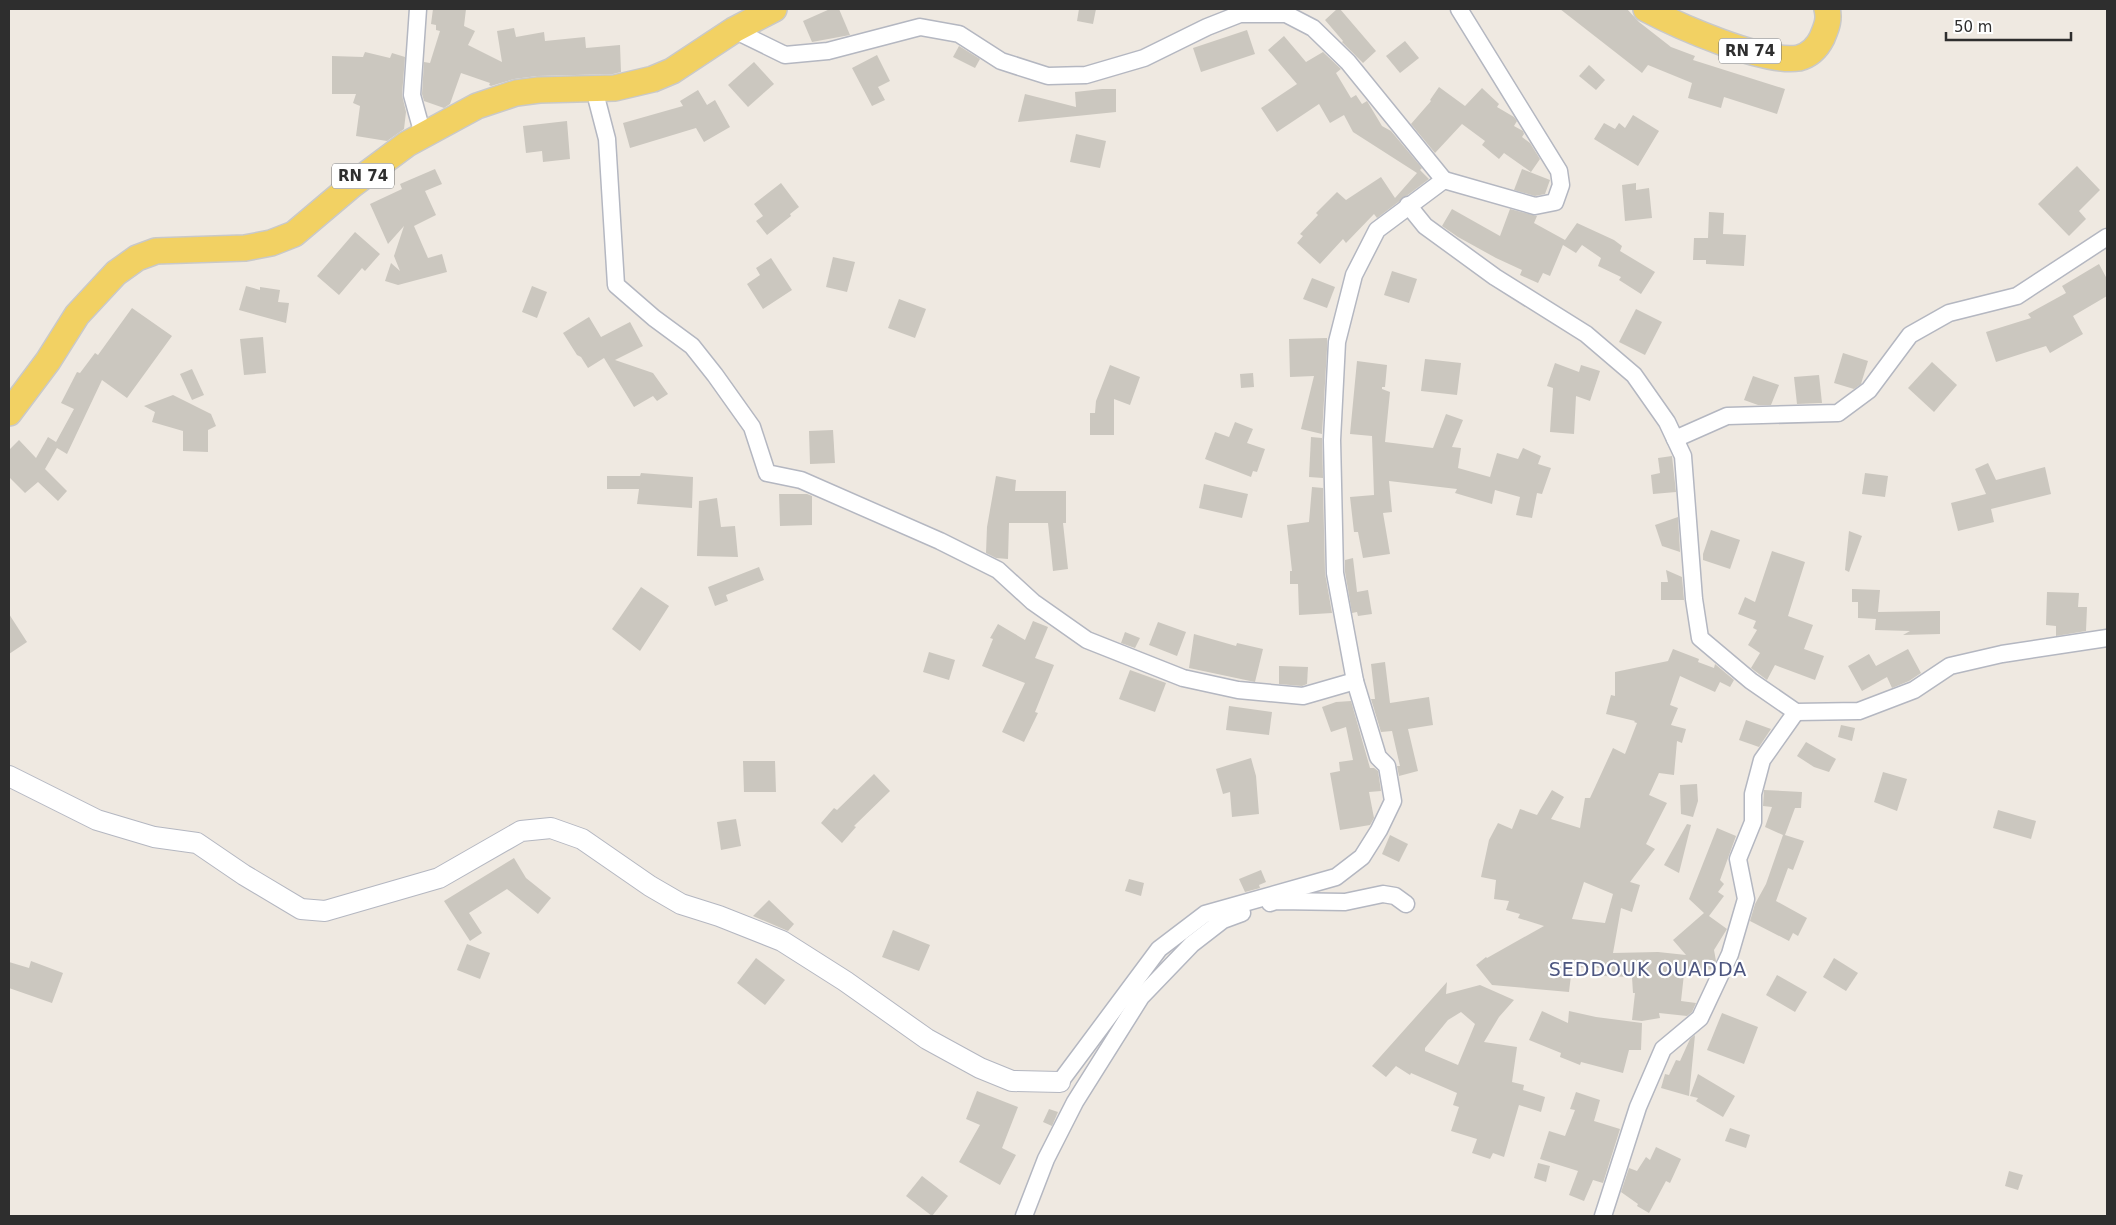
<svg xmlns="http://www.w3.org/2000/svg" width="2116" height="1225" font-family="'DejaVu Sans',sans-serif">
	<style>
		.building { fill: #cbc7bf; fill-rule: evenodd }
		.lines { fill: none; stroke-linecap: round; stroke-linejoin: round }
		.minor-casing { stroke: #b4b7c1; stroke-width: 19 }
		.tertiary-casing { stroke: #b4b7c1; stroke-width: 22 }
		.primary-casing { stroke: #c9c9c9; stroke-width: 28 }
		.minor { stroke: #fff; stroke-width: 16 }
		.tertiary { stroke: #fff; stroke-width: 20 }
		.primary { stroke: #f2d163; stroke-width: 25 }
		.labels { text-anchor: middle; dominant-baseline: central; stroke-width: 4.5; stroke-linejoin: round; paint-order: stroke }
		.shield { fill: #fff; stroke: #6d6d6d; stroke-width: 1 }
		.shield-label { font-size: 15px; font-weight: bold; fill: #2e2e2e }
		.quarter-label { font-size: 19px; letter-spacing: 1px; fill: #4d5680; stroke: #fff }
	</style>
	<rect width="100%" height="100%" fill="#efe9e1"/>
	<g class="building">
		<path d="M433,9H466L464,26L475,31L468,45L502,62L497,31L514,28L516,37L544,32L545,41L585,37L586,48L620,45L621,72L613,74L537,76L514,79L491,86L489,85L490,83L461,73L450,104L444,108L424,101L422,94L424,62L430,63L440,31L436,30V25L431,24Z"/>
		<path d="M830,9H839L850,35L812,42L803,21Z"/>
		<path d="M1079,9H1096L1093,24L1077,21Z"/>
		<path d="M1337,9H1340L1376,51L1363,63L1342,42L1343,41L1325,20Z"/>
		<path d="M1560,9H1627L1639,22L1671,47L1695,56L1693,60L1785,89L1777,114L1724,97L1721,108L1688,98L1692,83L1648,65L1642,73Z"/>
		<path d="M1247,30L1255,54L1201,72L1193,48Z"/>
		<path d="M1284,36L1306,62L1323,52L1341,69L1336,73L1351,98L1356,95L1362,104L1367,101L1382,126L1391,131L1422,168L1420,170L1429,179L1377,218L1374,214L1346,243L1343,239L1320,264L1297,243L1303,236L1300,234L1318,215L1316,213L1337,192L1346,200L1381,177L1395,198L1417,173L1353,132L1344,115L1330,123L1319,104L1277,132L1261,108L1297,84L1268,50Z"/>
		<path d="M1405,41L1419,58L1400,73L1386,56Z"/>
		<path d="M959,46L980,59L975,68L953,57Z"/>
		<path d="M365,52L390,58L392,53L405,57L402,95L406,112L404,129L387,141L356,136L360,106L353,103L356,94H332V56L363,57Z"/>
		<path d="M877,55L890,81L878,87L885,100L872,106L852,68Z"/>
		<path d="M754,62L774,84L748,107L728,85Z"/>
		<path d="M1589,65L1605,80L1596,90L1579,76Z"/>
		<path d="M1439,87L1465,106L1482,88L1499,104L1497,107L1514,117L1517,121L1514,126L1523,131L1524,134L1522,137L1530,143L1540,159L1531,172L1504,153L1499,159L1482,145L1485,141L1462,124L1435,153L1411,124L1431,101L1430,100Z"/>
		<path d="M1102,89H1116V112L1018,122L1025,94L1076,107L1075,92Z"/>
		<path d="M698,90L707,105L715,100L730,127L704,142L696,128L630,148L623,123L683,106L680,101Z"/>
		<path d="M1633,115L1659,131L1638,166L1594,139L1604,123L1615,129L1619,123L1625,128Z"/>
		<path d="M567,121L570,159L543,162L542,151L526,153L523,126Z"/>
		<path d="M1076,134L1106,141L1100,168L1070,162Z"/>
		<path d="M2077,166L2100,190L2079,211L2086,219L2069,236L2038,204Z"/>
		<path d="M435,169L442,184L425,191L436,215L414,226L428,258L442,254L447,272L398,285L385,281L391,263L400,271L394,256L404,226L388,244L370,204L402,189L400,184Z"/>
		<path d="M1522,169L1550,180L1545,194L1535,196L1514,190Z"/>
		<path d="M781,183L799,207L790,214L791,216L767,235L756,221L763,216L754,204Z"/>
		<path d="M1636,183V190L1649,188L1652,218L1625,221L1622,185Z"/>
		<path d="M1452,209L1500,236L1510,209L1537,216L1534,223L1565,240L1577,223L1614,240L1622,246L1620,251L1655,272L1641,294L1619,280L1621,277L1598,266L1601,258L1582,245L1576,253L1563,245L1550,276L1543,273L1538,283L1520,275L1522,270L1496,258L1458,237L1442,226Z"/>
		<path d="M1709,212L1724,213L1723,234L1746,235L1744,266L1706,264V260H1693L1694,238H1708Z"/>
		<path d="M355,232L380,254L365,271L362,268L339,295L317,276Z"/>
		<path d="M833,257L855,262L847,292L826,287Z"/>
		<path d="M771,258L792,290L763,309L747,284L760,275L756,268Z"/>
		<path d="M2099,264L2107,279V296L2073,316L2083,334L2050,353L2046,346L1996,362L1986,332L2031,318L2028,314L2066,293L2062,286Z"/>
		<path d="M1392,271L1417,279L1409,303L1384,295Z"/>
		<path d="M1312,278L1335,287L1327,308L1303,299Z"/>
		<path d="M246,286L260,290V287L280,290L278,302L289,303L286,323L239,310Z"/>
		<path d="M532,286L547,292L537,318L522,312Z"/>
		<path d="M899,299L926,309L915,338L888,328Z"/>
		<path d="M132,308L172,336L127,398L102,380L67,454L57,448L45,469L67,491L58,501L38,482L25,493L9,477V450L19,440L36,458L48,437L56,442L74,409L61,403L77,372L80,373L95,353L98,355Z"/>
		<path d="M1636,309L1662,322L1645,355L1619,342Z"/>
		<path d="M589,317L601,337L630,322L643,346L615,360L653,373L668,394L657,401L653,396L634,407L604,358L588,368L581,357L577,355L563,333Z"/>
		<path d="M263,337L266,373L244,375L240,339Z"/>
		<path d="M1327,338V349L1322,434L1301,429L1314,376L1290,377L1289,339Z"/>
		<path d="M1843,353L1868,361L1861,384L1854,389L1834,383Z"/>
		<path d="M1425,359L1461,363L1457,395L1421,391Z"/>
		<path d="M1357,361L1387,365L1385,387H1382V389L1390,392L1385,442L1433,448L1446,414L1463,420L1452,447L1461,448L1458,468L1490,477L1497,453L1518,459L1523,448L1541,456L1538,464L1551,468L1542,494L1537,493L1532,518L1516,515L1520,497L1495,490L1492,504L1455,493L1457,489L1389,481L1392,512L1383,513L1390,554L1363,558L1358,532H1354L1350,497L1374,495L1372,436L1350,434Z"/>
		<path d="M1932,362L1957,385L1934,412L1908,388Z"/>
		<path d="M1555,363L1579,372L1581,365L1600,371L1590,401L1576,396L1574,434L1550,432L1553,388L1547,386Z"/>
		<path d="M1110,365L1140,377L1130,405L1114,399V435H1090V413H1095L1096,401Z"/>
		<path d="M192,369L204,395L192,400L180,374Z"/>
		<path d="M1253,373L1254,387L1241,388L1240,374Z"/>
		<path d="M1819,375L1822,403L1797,404L1794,377Z"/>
		<path d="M1753,376L1779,385L1771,405H1758L1744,400Z"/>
		<path d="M173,395L211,414L216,426L208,430V452L183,451V431L152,422L155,412L144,406Z"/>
		<path d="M1235,422L1253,429L1247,443L1265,449L1257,472L1253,471L1251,477L1205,459L1215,432L1229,437Z"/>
		<path d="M833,430L835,463L810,464L809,431Z"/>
		<path d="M1311,437L1322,438L1323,478L1309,477Z"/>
		<path d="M1672,456L1676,492L1653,494L1651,475L1660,473L1658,458Z"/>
		<path d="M1988,463L1996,480L2045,467L2051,494L1991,509L1994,522L1958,531L1951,503L1986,494L1975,469Z"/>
		<path d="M641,473L693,477L692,508L637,504L639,489H607V476H640Z"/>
		<path d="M1865,473L1888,476L1885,497L1862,494Z"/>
		<path d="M996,476L1016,480L1015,491H1066V523H1063L1068,569L1053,571L1048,523H1009L1008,559L996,558L986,553L987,527Z"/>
		<path d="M1204,484L1248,494L1242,518L1199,508Z"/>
		<path d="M1312,487L1323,488L1325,573L1332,613L1299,615L1298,584H1290V571H1292L1287,525L1309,522Z"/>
		<path d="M779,494H807L812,496V525L780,526Z"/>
		<path d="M717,498L721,527L735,526L738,557L697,556L699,501Z"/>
		<path d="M1678,517L1680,552L1662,546L1655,525Z"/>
		<path d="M1711,530L1740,540L1730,569L1703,560V554Z"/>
		<path d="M1849,531L1862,536L1849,572L1845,570Z"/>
		<path d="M1772,551L1805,562L1788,616L1813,625L1804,649L1824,656L1815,680L1775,665L1767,680L1751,668L1760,653L1748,645L1757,630L1753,628L1756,621L1738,614L1745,597L1755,602Z"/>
		<path d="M1353,558L1357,592L1368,590L1372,614L1358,616L1357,612L1352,613L1345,572V560Z"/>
		<path d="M759,567L764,580L726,595L728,601L715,606L708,587Z"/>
		<path d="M1666,570L1682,577L1684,600H1661V582H1668Z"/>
		<path d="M641,587L669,606L640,651L612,629Z"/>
		<path d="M1852,589L1880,590L1878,612L1940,611V634L1903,635L1910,631L1875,630L1876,619L1858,618V602H1852Z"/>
		<path d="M2047,592L2079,593L2078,607H2087L2086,631L2056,636V626L2046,625Z"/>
		<path d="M9,614L27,642L9,654Z"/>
		<path d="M1033,621L1048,627L1035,658L1054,665L1035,712L1038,713L1024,742L1002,732L1025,683L982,666L993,639L990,638L998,624L1025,640Z"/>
		<path d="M1158,622L1186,632L1177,656L1149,645Z"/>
		<path d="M1125,632L1140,638L1135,648L1121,643Z"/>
		<path d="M1194,634L1236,646L1237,643L1263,649L1255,682L1189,668Z"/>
		<path d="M1673,649L1699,659L1698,662L1714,668L1715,664L1734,680L1730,687L1720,682L1715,692L1680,676L1670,705L1678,708L1671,725L1686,729L1682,743L1677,741L1674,775L1659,773L1649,795L1667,803L1646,844L1655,849L1630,882L1640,885L1632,912L1621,908L1613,953L1658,952L1686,955L1673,940L1704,913L1689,899L1717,828L1736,836L1720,880L1724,884L1718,892L1724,896L1709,916L1727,929L1714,950L1716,961L1712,969L1684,974L1681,1001L1696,1003L1692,1012L1687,1016L1659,1013L1660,1018L1642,1021L1632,1020L1635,993H1633L1632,977L1603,976V968L1572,967L1569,992L1492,985L1476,965L1486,957L1487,958L1544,926L1518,918L1520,914L1506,910L1509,901L1494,899L1496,880L1481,877L1489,840L1498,823L1512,829L1520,809L1537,815L1552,790L1564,797L1551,819L1580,828L1585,798H1590L1613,748L1625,754L1637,723L1634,722L1635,721L1606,714L1611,695L1615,696V672L1668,661ZM1584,882L1613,894L1605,923L1572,919Z"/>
		<path d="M1908,649L1921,673L1909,681L1892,688L1887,677L1862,691L1848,666L1869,654L1876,666Z"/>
		<path d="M929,652L955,660L949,680L923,672Z"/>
		<path d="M1385,662L1390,703L1429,697L1433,725L1408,729L1418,771L1399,776L1397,766H1400L1392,731L1381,732L1371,699H1375L1371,664Z"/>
		<path d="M1279,666L1308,667L1307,684L1302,686L1279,684Z"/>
		<path d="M1130,670L1166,683L1155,712L1119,699Z"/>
		<path d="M1351,701L1370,768H1374L1378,771L1381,791L1369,792L1374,818L1370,825L1340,830L1330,773L1340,771L1339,762L1353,760L1346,727L1331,732L1322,707L1336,702Z"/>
		<path d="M1229,706L1272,712L1269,735L1226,730Z"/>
		<path d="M1746,720L1771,729L1759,747L1739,740Z"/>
		<path d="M1841,725L1855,728L1852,741L1838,737Z"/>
		<path d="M1806,742L1836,759L1829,772L1814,767L1797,756Z"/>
		<path d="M1251,758L1256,776L1259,814L1232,817L1230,792L1223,794L1216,769Z"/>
		<path d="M743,761H775L776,792H744Z"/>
		<path d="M1883,772L1907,779L1897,811L1874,802Z"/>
		<path d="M874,774L890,791L854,826L856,827L842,843L821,823L834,808L837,810Z"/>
		<path d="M1697,784L1698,801L1693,817L1681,814L1680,785Z"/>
		<path d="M1764,790L1802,792L1801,808H1795L1785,835L1804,841L1793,870L1788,868L1776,901L1807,918L1798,936L1793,933L1789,941L1750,921L1755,904L1766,884L1783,835L1765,827L1772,807L1763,806Z"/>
		<path d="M1998,810L2036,821L2031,839L1993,828Z"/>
		<path d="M736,819L741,846L721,850L717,822Z"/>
		<path d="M1687,824L1691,825L1679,873L1664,865Z"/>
		<path d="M1390,835L1408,844L1399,862L1382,854Z"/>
		<path d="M514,858L526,878L551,898L538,914L507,889L469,913L482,933L470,941L444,901Z"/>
		<path d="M1261,870L1266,882L1259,885L1260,888L1245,892L1239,879Z"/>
		<path d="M1129,879L1144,883L1141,896L1125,891Z"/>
		<path d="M769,900L794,924L788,931L753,916Z"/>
		<path d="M893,930L930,945L919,971L882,957Z"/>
		<path d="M467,944L490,953L480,979L457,970Z"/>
		<path d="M756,958L785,980L765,1005L737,983Z"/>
		<path d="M1834,958L1858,973L1846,991L1823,977Z"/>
		<path d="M31,961L63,973L52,1003L9,988V962L29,968Z"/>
		<path d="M1777,975L1807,992L1795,1012L1766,995Z"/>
		<path d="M1447,982L1446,994L1480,985L1514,1000L1499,1017L1484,1042L1517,1047L1512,1082L1524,1085L1523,1090L1545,1097L1541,1112L1519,1105L1504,1157L1493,1153L1490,1159L1472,1153L1477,1139L1451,1131L1459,1107L1453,1105L1457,1093L1411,1073L1410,1075L1396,1066L1386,1077L1372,1066ZM1461,1012L1475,1024L1458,1065L1425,1051V1048L1448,1020Z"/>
		<path d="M1542,1011L1568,1023L1569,1011L1596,1017L1642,1023L1641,1050H1629L1623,1073L1581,1062L1580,1065L1560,1057L1561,1053L1529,1040Z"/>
		<path d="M1722,1013L1758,1027L1744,1064L1707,1050Z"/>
		<path d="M1695,1035L1689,1096L1661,1088L1665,1074L1669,1075L1676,1060L1680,1061L1690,1039Z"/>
		<path d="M1698,1074L1735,1096L1723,1117L1696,1101L1698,1098L1690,1096Z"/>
		<path d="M977,1091L1018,1107L1002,1148L1016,1155L1000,1185L959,1162L980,1125L966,1119Z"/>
		<path d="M1576,1092L1600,1100L1594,1121L1620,1129L1603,1183L1593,1180L1584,1201L1569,1195L1578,1171L1540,1159L1549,1131L1565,1136L1575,1110L1570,1109Z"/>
		<path d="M1049,1109L1058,1112L1052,1126L1043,1122Z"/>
		<path d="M1730,1128L1750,1135L1746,1148L1725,1141Z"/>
		<path d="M1656,1147L1681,1159L1670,1183L1666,1181L1649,1213L1637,1206L1638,1204L1621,1192L1629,1168L1637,1171L1646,1157L1650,1160Z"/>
		<path d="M1538,1163L1550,1166L1546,1182L1534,1178Z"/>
		<path d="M2009,1171L2023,1175L2018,1190L2005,1186Z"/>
		<path d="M922,1176L948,1196L932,1216L906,1196Z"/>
	</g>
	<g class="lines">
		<defs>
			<g id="minor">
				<path d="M418,9L412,95L423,135"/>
				<path d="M734,30L785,55L828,51L920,27L959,34L1001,61L1048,76L1086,75L1144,58L1207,27L1240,14H1286L1313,28L1348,62L1444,180"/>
				<path d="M594,89L607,139L616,285L654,318L692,346L715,375L752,427L767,473L801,480L940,541L998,570L1033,602L1087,640L1183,678L1238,690L1303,696L1355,681"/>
				<path d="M1408,205L1425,226L1495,277L1586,334L1634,375L1667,422L1683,456L1694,599L1700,638L1751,681L1796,712L1859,711L1914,690L1950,666L2002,654L2107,638"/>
				<path d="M1675,439L1727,416L1838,413L1869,390L1910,335L1949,313L2017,296L2107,237"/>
				<path d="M1270,903L1276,901L1345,902L1383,894L1395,896L1406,904"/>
				<path d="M1060,1082L1159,949L1205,914L1336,877L1362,857L1379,830L1393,801L1387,766L1378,757L1355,681L1335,573L1332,440L1337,342L1354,275L1377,230L1444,180L1535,206L1555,202L1561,185L1559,171L1459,9"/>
				<path d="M1024,1216L1046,1159L1075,1102L1141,997L1192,944L1223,920L1242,913"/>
				<path d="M1603,1216L1638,1107L1663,1049L1700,1018L1730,954L1746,899L1738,859L1753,822V794L1762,760L1796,712"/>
			</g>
			<path id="tertiary" d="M9,776L97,820L154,837L197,843L244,875L301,909L325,911L439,878L521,831L551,828L582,839L650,886L681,904L719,916L782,941L845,981L927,1039L980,1068L1012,1081L1060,1082"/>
			<g id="primary">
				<path d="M1646,9C1678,26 1764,64 1799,58C1810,55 1817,48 1822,38C1826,28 1830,20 1827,9"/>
				<path d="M9,413L48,361L77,315L116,273L137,258L156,251L245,248L271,243L294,234L352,185L407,144L477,106L516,93L539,90L615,88L653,79L672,71L734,30L774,9"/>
			</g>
		</defs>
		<use href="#minor" class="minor-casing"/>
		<use href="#tertiary" class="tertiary-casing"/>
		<use href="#primary" class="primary-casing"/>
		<use href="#minor" class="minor"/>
		<use href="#tertiary" class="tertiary"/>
		<use href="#primary" class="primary"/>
	</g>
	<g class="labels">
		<g class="shield">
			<rect x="1719" y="38.5" width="62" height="25" rx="4"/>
			<rect x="332" y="163.5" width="62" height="25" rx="4"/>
		</g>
		<g class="shield-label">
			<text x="1750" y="51">RN 74</text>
			<text x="363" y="176">RN 74</text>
		</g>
		<g class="quarter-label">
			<text x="1648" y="969">SEDDOUK OUADDA</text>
		</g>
	</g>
	<rect width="2116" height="1225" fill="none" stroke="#2e2e2e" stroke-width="20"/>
	<path d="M1946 32v8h125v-8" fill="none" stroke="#2e2e2e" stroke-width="2.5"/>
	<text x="1954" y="32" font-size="15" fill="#2e2e2e" stroke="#ffffff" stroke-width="4" paint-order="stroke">50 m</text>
</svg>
